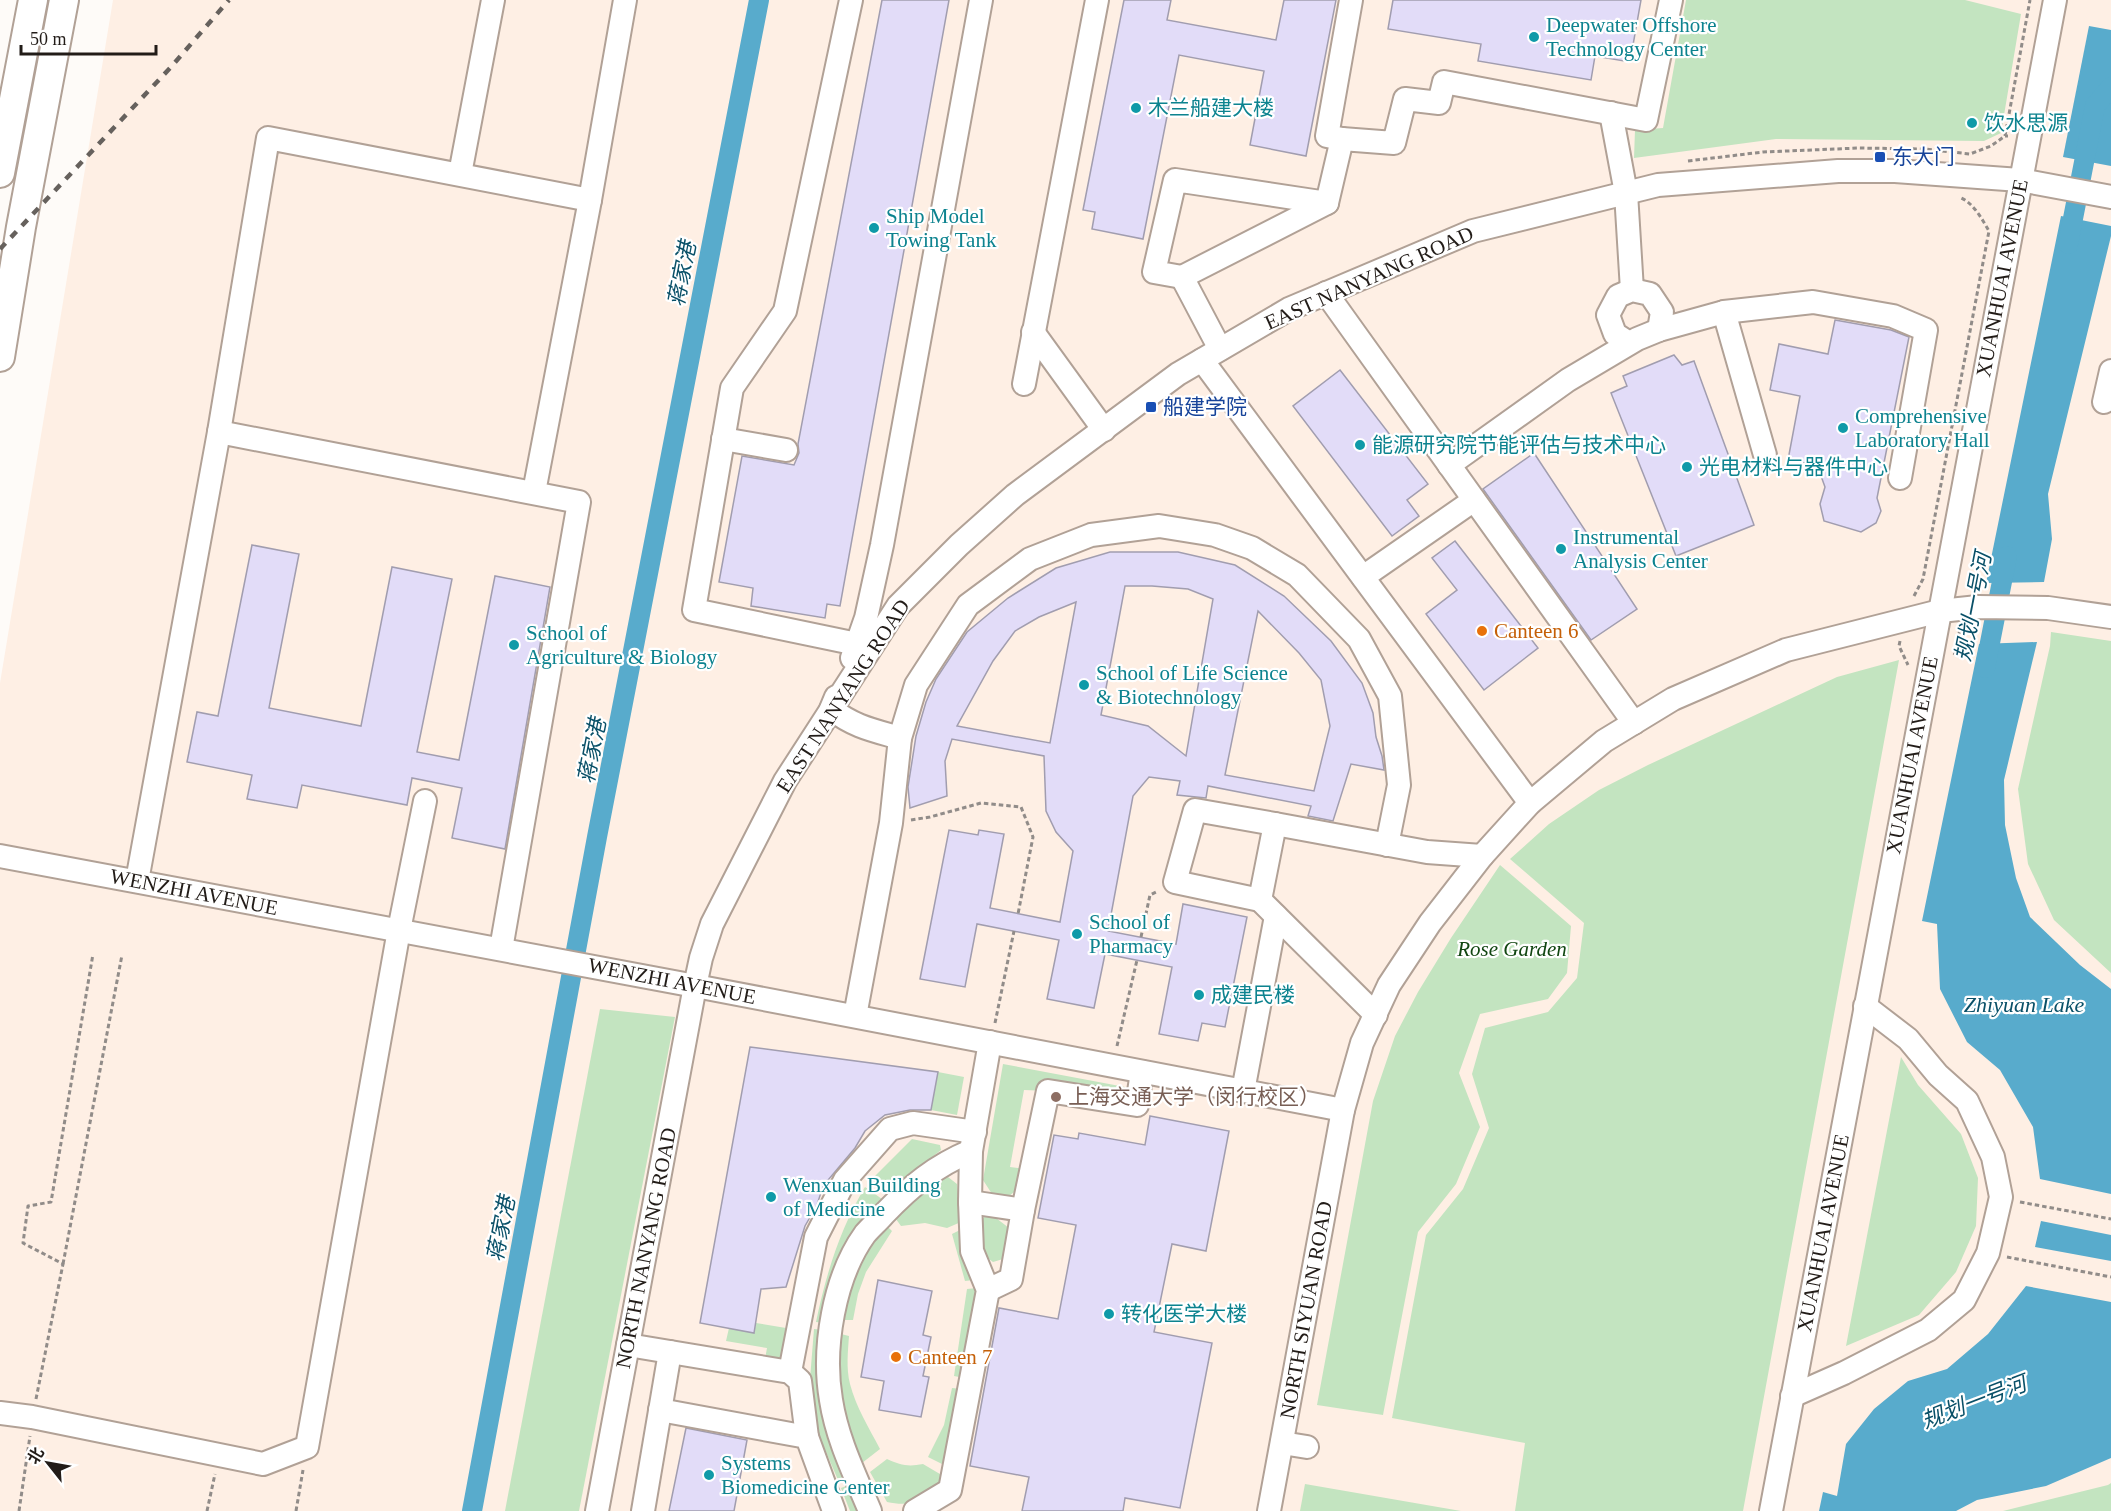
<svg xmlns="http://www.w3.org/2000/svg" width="2111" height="1511" font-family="'Times New Roman','Noto Sans SC',serif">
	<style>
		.built { fill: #feefe4 }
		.green { fill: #c3e4c0 }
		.water { fill: #58abcc }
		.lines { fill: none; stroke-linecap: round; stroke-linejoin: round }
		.canal { stroke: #58abcc; stroke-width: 20 }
		.building { fill: #e2dcf8; stroke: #a19daf; stroke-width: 1.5; fill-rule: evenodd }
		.minor-casing { stroke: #b1a196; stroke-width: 26 }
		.major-casing { stroke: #b1a196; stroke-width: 32 }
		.path { stroke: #918c89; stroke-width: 3; stroke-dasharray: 4.5 3; stroke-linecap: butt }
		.minor { stroke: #fff; stroke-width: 22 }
		.major { stroke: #fff; stroke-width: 28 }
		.rail { stroke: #66615d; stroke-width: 4.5; stroke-dasharray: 8 8; stroke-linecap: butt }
		.culture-dot { fill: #0f9aa8; stroke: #fff; stroke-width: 2 }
		.transit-dot { fill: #1a4fb4; stroke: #fff; stroke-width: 2 }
		.food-dot { fill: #e8710a; stroke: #fff; stroke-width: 2 }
		.education-dot { fill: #8d6e63; stroke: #fff; stroke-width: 2 }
		.labels { text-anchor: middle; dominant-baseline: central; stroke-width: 4.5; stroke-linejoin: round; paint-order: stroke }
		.culture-label { font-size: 21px; fill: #0d838f; stroke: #fff; text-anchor: start }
		.transit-label { font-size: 21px; fill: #164399; stroke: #fff; text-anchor: start }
		.street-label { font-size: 21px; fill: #221c18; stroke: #fff }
		.food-label { font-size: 21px; fill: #c56008; stroke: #fff; text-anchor: start }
		.park-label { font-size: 21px; font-style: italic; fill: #114611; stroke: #fff }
		.education-label { font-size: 21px; fill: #785e54; stroke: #fff; text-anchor: start }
		.water-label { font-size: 22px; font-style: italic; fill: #095068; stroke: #fff }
	</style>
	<rect width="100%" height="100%" fill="#fefbf8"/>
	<path class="built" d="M113,0H2111V1511H0V683Z"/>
	<g class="green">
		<path d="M1686,0H1965L2021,14L2001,133L1984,141L1776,139L1634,158L1635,130L1663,128Z"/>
		<path d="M2051,632L2111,641V973L2054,920L2028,864L2018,789L2050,646Z"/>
		<path d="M1899,660L1743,1511H1515L1525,1443L1392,1418L1426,1235L1463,1189L1489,1128L1472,1074L1485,1028L1548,1012L1577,978L1584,923L1510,859L1549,824L1599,790L1648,765L1837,677Z"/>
		<path d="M1500,865L1571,926L1567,973L1548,999L1480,1014L1459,1073L1480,1127L1456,1184L1418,1232L1383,1415L1317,1405L1373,1101L1395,1036L1418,992L1451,938Z"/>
		<path d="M600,1009L675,1017L579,1511H505Z"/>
		<path d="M1901,1057L1918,1085L1961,1134L1978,1178L1976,1226L1956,1272L1919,1315L1846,1346Z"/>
		<path d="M1003,1064L1125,1087L1124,1094L1024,1090L1010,1167L1025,1169L1022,1186L1009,1196L992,1194L983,1180Z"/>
		<path d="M938,1072L964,1077L957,1115L931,1110Z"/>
		<path d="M912,1139L940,1145L941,1150L906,1178L887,1196L869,1182Z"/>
		<path d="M948,1177L957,1184L961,1222L947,1228L925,1223L901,1226L893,1215L934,1179Z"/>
		<path d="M865,1187L882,1199L867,1218L824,1323L816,1322C826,1274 840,1229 865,1187Z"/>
		<path d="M985,1216L996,1218L1009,1228L1003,1259L993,1262L981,1253L979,1224Z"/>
		<path d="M883,1222L892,1231L866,1272L858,1294L853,1320H841L851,1279Z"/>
		<path d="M962,1229L974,1280L965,1281L952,1234Z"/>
		<path d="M977,1288L964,1378L954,1376L967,1289Z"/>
		<path d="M756,1323L786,1328L780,1361L765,1359L767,1348L726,1341L729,1328L754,1332Z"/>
		<path d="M814,1329L823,1330L847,1477L838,1480L817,1431L810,1379Z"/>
		<path d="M837,1333L849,1336C848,1351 846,1368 850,1384C856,1407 869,1428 880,1449L862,1463L845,1426L837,1388Z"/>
		<path d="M952,1388L962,1389L948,1467L928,1457L944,1425Z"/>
		<path d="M887,1459C900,1465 908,1467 923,1464L945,1477C929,1499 914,1508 887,1502L870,1472Z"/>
		<path d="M2111,1483V1511H2003L2108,1485Z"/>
		<path d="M1305,1484L1461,1511H1300Z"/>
		<path d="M849,1485L858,1511H850L841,1488Z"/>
	</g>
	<g class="water">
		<path d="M2089,26L2111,30V166L2063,157Z"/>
		<path d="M2061,216L2111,226V236L2048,494L2052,539L2044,582L1986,583Z"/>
		<path d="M2037,642L2004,780L2005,825L2016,878L2030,917L2080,965L2111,989V1194L2040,1179L2033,1127L2000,1070L1967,1042L1940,989L1937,924L1922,921L1979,644Z"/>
		<path d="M2041,1221L2111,1235V1261L2035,1247Z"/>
		<path d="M2026,1286L2111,1302V1458L2046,1486L1977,1500L1956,1511H1819L1823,1492L1837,1496L1846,1444L1874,1409L1908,1381L1947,1369L1988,1334Z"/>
	</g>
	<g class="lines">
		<g class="canal">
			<path d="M2068,244L2095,106L2111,87"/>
			<path d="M1985,668L2007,556"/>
			<path d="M472,1511L597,837L759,0"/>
		</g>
	</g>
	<g class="building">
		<path d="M882,0H949L840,606L827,604L825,618L751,606L753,588L719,582L742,456L794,465L799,453L798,444Z"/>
		<path d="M1124,0H1171L1167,20L1276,40L1284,0H1336L1306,156L1250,145L1264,71L1179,55L1143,239L1092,229L1095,212L1083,210Z"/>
		<path d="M1393,0H1641L1630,62L1595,56L1591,80L1478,61L1481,44L1388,29Z"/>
		<path d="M1835,320L1891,330L1909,337L1877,498L1881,511L1876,523L1861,532L1824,521L1820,504L1825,487L1817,465L1788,460L1800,396L1770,390L1779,344L1828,354Z"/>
		<path d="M1674,355L1682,365L1694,361L1754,525L1676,556L1611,393L1627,386L1623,376Z"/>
		<path d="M1340,370L1428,484L1407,500L1419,516L1392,536L1293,406Z"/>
		<path d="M1534,453L1637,609L1591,640L1483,489Z"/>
		<path d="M1455,541L1538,648L1484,690L1426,614L1457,590L1432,558Z"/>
		<path d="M252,545L299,554L269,708L361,726L392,567L452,579L417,752L459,760L495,576L550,587L505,849L452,838L462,788L412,778L407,805L302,785L297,808L247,799L252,775L187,762L197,712L218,716Z"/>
		<path d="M1110,552H1178L1235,565L1284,596L1331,641L1362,683L1373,713L1376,737L1382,756L1384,770L1351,764L1333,821L1308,816L1311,806L1208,786L1206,798L1177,795L1180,781L1149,777L1133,796L1108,931L1176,944L1183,904L1247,917L1225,1027L1202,1023L1198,1041L1159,1034L1172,967L1105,954L1094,1008L1047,999L1059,940L977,924L965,987L920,979L949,830L978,835L979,830L1004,834L990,908L1060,922L1073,851L1056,832L1046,811L1044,756L952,739L945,761L947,796L910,808L908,787L916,736L926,702L936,679L967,632L1008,598L1056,568ZM1125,586H1152L1188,589L1213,599L1186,756L1148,726L1101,715ZM1076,602L1050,743L957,726L993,661L1015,631L1039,617ZM1258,611L1299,653L1321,680L1330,726L1314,791L1225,775Z"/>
		<path d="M750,1047L938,1072L931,1110H910L885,1115L865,1131L855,1148L823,1186L817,1205L805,1226L786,1287L761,1289L754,1333L700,1323Z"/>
		<path d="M1150,1116L1229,1131L1206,1251L1172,1244L1154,1332L1212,1343L1180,1508L1125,1498L1123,1511H1022L1029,1477L970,1466L999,1308L1058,1319L1076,1225L1038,1218L1054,1135L1078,1139L1079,1133L1145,1145Z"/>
		<path d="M878,1280L932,1291L923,1335L931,1337L923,1376L929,1377L921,1417L879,1410L884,1381L861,1377Z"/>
		<path d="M686,1428L747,1440L734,1511H669Z"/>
	</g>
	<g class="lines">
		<defs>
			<g id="minor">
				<path d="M851,0L785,311L732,388L694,610L857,644"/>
				<path d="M1611,113L1626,193L1632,290"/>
				<path d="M1342,139L1327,136L1351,0"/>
				<path d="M460,174L493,0"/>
				<path d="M1182,277L1154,272L1175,180L1327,203"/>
				<path d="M1326,293L1634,723"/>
				<path d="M1724,312L1765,455"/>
				<path d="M1033,332L1104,430"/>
				<path d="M1629,343L1615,334L1608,315L1618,296L1632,290L1650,294L1662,312L1659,330"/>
				<path d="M1220,349L1182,277L1327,203L1342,139L1394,143L1405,99L1439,103L1444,82L1646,120L1671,0"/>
				<path d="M1202,360L1530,803"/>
				<path d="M1024,384L1097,0"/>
				<path d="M2104,402L2111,371"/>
				<path d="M219,432L268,138L590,200"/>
				<path d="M723,439L786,450"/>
				<path d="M1449,465L1568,380L1637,339L1659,330L1724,312L1813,302L1893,316L1926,330L1900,478"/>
				<path d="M534,492L590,200L625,0"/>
				<path d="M1363,577L1474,500"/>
				<path d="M852,658L866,618L882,545L981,0"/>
				<path d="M836,697L831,709C855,727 872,730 900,738"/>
				<path d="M0,856L706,988L1343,1110"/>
				<path d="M137,881L219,432L579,502L501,949"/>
				<path d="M1260,900L1175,882L1195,810L1275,824"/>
				<path d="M1376,1015L1260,900L1275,824L1427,852L1482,856"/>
				<path d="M855,1016L891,823L900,738L916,685L968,605L1030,559L1091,535L1159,526L1215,535L1252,548L1297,575L1359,639L1390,696L1399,785L1387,845"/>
				<path d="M1243,1091L1276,916"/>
				<path d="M970,1202L1023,1210L1011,1279L988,1290"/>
				<path d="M1023,1210L1048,1091L1137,1105L1142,1072"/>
				<path d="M628,1345L790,1372L800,1381L807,1437"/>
				<path d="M790,1372L816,1237L845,1180L890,1129L913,1123L975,1132"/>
				<path d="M1792,1396L1844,1373L1928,1330L1964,1300L1988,1253L2001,1197L1993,1157L1967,1101L1938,1075L1908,1039L1865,1006"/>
				<path d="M660,1410L807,1437L834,1511"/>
				<path d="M0,1413L32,1417L263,1464L307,1447L399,930L425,801"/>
				<path d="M1282,1443L1307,1447"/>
				<path d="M597,1511L695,986L701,958L712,924L785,781L898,606L959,545L1015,495L1178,374L1289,309L1473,231L1658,185L1838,171H1895L2020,180L2111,197"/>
				<path d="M643,1511L670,1352"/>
				<path d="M870,1511C855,1475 837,1439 831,1400C822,1348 834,1277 865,1234C871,1227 878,1221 884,1214C911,1186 935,1166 971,1151"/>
				<path d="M915,1511L950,1490L988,1290L972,1251L970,1202L971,1151L990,1042"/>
				<path d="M1269,1511L1343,1110L1362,1043L1389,985L1430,923L1482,856L1530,803L1604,741L1673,699L1786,650L1940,611L1978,607L2048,608L2111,617"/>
				<path d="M1771,1511L2055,0"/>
			</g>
			<g id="major">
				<path d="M0,173L33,0"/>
				<path d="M0,357L21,227L64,0"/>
			</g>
		</defs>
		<use href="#minor" class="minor-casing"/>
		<use href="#major" class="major-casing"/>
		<g class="path">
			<path d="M2005,136L2030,0"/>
			<path d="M1688,161L1763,152L1859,148L1925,149L1970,154L1991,146L2005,136H2008"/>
			<path d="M1914,596L1923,579L1989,231C1982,219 1973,202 1959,197"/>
			<path d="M1900,641L1899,646L1908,665"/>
			<path d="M1954,655L1957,650L1960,627"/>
			<path d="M911,820L930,817L981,803L1021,807L1033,837L1018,914"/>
			<path d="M1141,937L1150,895L1158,891"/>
			<path d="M995,1023L1014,931"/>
			<path d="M1117,1046L1137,960"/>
			<path d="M2020,1202L2111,1219"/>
			<path d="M2007,1257L2111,1277"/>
			<path d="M63,1264L122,955"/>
			<path d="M36,1399L63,1264L23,1243L28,1206L51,1202L93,954"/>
			<path d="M19,1511L30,1436"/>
			<path d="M207,1511L215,1474"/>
			<path d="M296,1511L303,1470"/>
		</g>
		<use href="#minor" class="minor"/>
		<use href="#major" class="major"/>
		<path class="rail" d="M0,249L171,67L229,0"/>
	</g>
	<g class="culture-dot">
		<circle cx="1534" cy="37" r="6"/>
		<circle cx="1136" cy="108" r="6"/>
		<circle cx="1972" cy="123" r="6"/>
		<circle cx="874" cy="228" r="6"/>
		<circle cx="1843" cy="428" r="6"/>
		<circle cx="1360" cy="445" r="6"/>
		<circle cx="1687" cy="467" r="6"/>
		<circle cx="1561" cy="549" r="6"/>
		<circle cx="514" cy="645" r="6"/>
		<circle cx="1084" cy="685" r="6"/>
		<circle cx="1077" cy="934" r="6"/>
		<circle cx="1199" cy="995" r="6"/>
		<circle cx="771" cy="1197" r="6"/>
		<circle cx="1109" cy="1314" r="6"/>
		<circle cx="709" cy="1475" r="6"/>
	</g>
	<g class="transit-dot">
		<rect x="1874" y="151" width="12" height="12" rx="3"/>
		<rect x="1145" y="401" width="12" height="12" rx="3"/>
	</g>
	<g class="food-dot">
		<circle cx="1482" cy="631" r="6"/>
		<circle cx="896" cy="1357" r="6"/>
	</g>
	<circle class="education-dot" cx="1056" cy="1097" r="6"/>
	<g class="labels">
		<g class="culture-label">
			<text x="1546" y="25">Deepwater Offshore<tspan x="1546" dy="24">Technology Center</tspan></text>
			<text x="1148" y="108">木兰船建大楼</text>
			<text x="1984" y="123">饮水思源</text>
			<text x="886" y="216">Ship Model<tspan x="886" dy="24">Towing Tank</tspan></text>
			<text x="1855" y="416">Comprehensive<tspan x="1855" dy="24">Laboratory Hall</tspan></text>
			<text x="1372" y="445">能源研究院节能评估与技术中心</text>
			<text x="1699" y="467">光电材料与器件中心</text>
			<text x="1573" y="537">Instrumental<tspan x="1573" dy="24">Analysis Center</tspan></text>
			<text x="526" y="633">School of<tspan x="526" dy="24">Agriculture &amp; Biology</tspan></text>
			<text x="1096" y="673">School of Life Science<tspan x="1096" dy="24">&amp; Biotechnology</tspan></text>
			<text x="1089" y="922">School of<tspan x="1089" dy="24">Pharmacy</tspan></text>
			<text x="1211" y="995">成建民楼</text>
			<text x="783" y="1185">Wenxuan Building<tspan x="783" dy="24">of Medicine</tspan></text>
			<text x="1121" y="1314">转化医学大楼</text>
			<text x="721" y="1463">Systems<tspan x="721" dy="24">Biomedicine Center</tspan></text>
		</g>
		<g class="transit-label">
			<text x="1892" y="157">东大门</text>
			<text x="1163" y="407">船建学院</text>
		</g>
		<g class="street-label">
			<text transform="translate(1369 278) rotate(-24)">EAST NANYANG ROAD</text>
			<text transform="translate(2002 278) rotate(-79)">XUANHUAI AVENUE</text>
			<text transform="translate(843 696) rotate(-57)">EAST NANYANG ROAD</text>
			<text transform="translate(1912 755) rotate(-79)">XUANHUAI AVENUE</text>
			<text transform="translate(194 892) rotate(11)">WENZHI AVENUE</text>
			<text transform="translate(672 981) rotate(11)">WENZHI AVENUE</text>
			<text transform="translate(1823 1233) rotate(-79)">XUANHUAI AVENUE</text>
			<text transform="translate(646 1248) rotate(-79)">NORTH NANYANG ROAD</text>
			<text transform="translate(1306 1310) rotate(-80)">NORTH SIYUAN ROAD</text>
		</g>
		<g class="food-label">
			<text x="1494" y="631">Canteen 6</text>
			<text x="908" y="1357">Canteen 7</text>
		</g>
		<g class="park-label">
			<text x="1512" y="949">Rose Garden</text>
		</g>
		<g class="education-label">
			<text x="1068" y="1097">上海交通大学（闵行校区）</text>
		</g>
		<g class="water-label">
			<text transform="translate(682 274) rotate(-79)">蒋家港</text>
			<text transform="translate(1973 607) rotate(-79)">规划一号河</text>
			<text transform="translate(592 751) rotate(-79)">蒋家港</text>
			<text x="2024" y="1004">Zhiyuan Lake</text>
			<text transform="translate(501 1229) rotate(-79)">蒋家港</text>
			<text transform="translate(1974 1402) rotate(-21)">规划一号河</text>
		</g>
	</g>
	<g transform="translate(48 1463) rotate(301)" stroke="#ffffff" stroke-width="4.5" paint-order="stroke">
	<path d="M0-4.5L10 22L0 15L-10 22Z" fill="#221c18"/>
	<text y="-9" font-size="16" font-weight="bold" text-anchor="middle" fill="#221c18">北</text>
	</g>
	<path d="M21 45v9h135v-9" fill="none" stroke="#221c18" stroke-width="3"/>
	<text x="30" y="45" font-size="18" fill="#221c18" stroke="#ffffff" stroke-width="4.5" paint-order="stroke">50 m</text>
</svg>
